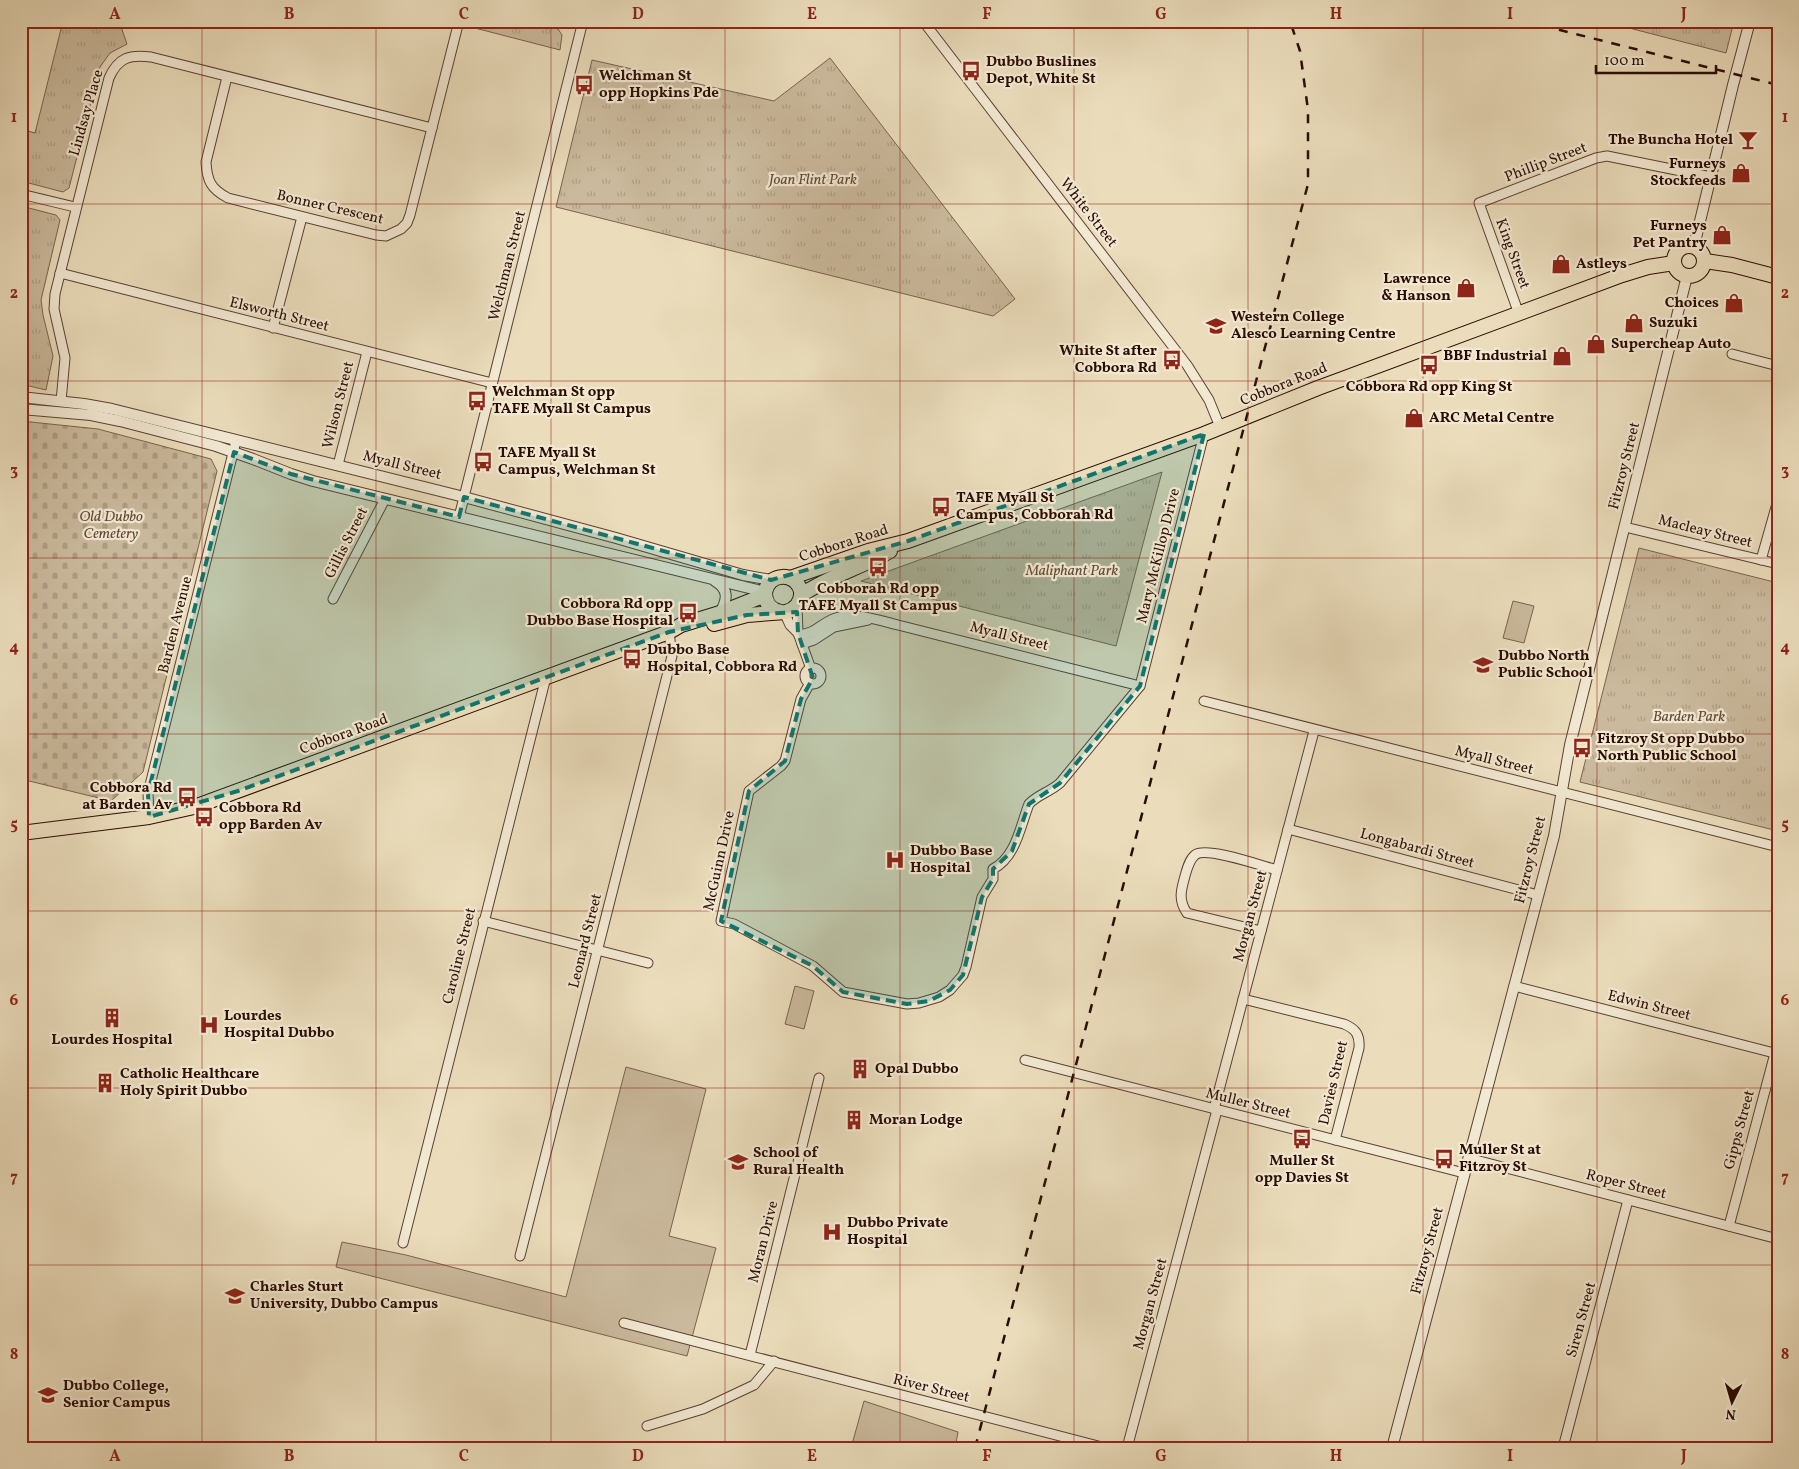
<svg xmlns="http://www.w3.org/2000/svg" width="1799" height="1469" font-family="Vollkorn,serif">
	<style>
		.grass { fill: #cab99c; stroke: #7a624e }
		.cemetery { fill: url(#cemetery-stones); stroke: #7a624e }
		.park { fill: url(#park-tufts); stroke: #7a624e }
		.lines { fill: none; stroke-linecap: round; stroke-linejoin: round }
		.minor-casing { stroke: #5b4030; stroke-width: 11 }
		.tertiary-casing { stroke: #5b4030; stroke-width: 12 }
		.primary-casing { stroke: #2b0c01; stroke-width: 16 }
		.minor { stroke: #f2e9d3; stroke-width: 9 }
		.tertiary { stroke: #f2e9d3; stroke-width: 10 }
		.primary { stroke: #ebddbc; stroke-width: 14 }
		.rail { stroke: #2b0c01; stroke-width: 2.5; stroke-dasharray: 9 9; stroke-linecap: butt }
		.marked { fill: #0f766e; fill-opacity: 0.2; stroke: #0f766e; stroke-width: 4; stroke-dasharray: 10 6; stroke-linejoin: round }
		.grid { fill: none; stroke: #8f2418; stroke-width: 1; stroke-opacity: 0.55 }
		.labels { text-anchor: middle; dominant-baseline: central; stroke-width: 4.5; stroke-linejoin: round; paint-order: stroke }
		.poi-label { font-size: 15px; font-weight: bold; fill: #2b0c01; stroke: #f2e9d3; text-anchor: start }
		.street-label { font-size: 15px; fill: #2b0c01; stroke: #f2e9d3 }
		.park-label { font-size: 15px; font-style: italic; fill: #634937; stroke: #f2e9d3 }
		.neatline { fill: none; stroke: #8f2418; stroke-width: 2 }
		.grid-label { font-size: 16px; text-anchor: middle; font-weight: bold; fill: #8f2418 }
	</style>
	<defs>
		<pattern id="cemetery-stones" width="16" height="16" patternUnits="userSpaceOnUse" patternTransform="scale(1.25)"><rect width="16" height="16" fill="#cab99c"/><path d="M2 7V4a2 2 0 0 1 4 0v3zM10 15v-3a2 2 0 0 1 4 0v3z" fill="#ae9e85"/></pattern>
		<pattern id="park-tufts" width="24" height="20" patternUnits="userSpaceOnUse" patternTransform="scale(1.25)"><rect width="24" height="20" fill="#cab99c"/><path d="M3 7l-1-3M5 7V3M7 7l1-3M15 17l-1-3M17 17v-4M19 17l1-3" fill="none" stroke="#ae9e85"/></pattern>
	</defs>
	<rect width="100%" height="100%" fill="#ebddbc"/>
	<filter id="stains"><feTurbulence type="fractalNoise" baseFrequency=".004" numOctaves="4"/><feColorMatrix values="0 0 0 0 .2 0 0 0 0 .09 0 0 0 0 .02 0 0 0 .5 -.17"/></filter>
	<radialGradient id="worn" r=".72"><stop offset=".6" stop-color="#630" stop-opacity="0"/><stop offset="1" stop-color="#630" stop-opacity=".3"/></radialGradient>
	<g class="grass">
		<path d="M1513,601L1534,606L1524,643L1503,638Z"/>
		<path d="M795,986L814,991L804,1029L785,1024Z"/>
		<path d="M626,1067L706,1089L669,1236L716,1248L687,1356L336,1267L342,1242L406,1255L566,1297Z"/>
		<path d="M864,1401L958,1432L955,1448H851Z"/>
	</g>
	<path class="cemetery" d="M21,421L98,429L211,459L217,471L143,772L111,801L21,779Z"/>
	<g class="park">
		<path d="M63,21H119L127,44L110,53L100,67L69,188L63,192L21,181V129L35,133Z"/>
		<path d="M469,21H529L558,29L562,35L560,50L467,26Z"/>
		<path d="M1602,21H1734L1726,53Z"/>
		<path d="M830,58L1015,299L993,316L556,207L592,60L774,101Z"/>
		<path d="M21,206L56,215L60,220L41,300L43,315L53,356L46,390L21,384Z"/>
		<path d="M1162,472L1116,646L861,581Z"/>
		<path d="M1639,548L1778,583V831L1580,782Z"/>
	</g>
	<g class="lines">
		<defs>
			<g id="minor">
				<path d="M923,21L1187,365L1209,400L1220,427"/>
				<path d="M227,77L206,162C207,181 211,189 228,198L376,235L386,236L401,229L407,223L410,215L459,21"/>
				<path d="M21,194L75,207"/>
				<path d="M60,273L492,383"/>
				<path d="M1519,314L1479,203L1596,158L1607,156L1711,177"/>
				<path d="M273,328L302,217"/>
				<path d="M1732,354L1778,366"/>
				<path d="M61,401L65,358L54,309L55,294L109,78C118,58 129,54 151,57L432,128"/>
				<path d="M338,465L367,352"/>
				<path d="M459,517L583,21"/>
				<path d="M1625,527L1778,564"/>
				<path d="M1761,560L1778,500"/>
				<path d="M333,599L385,499"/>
				<path d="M797,606L798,633"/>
				<path d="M784,612L790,625L798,633L811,669"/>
				<path d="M799,635C816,633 819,625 833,619C853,611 878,620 898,625L1140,686"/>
				<path d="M802,644L814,640L834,627L868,620"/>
				<circle cx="813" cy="676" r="8"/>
				<path d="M810,683L801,699L785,761L781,766L749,791L721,921L734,924L813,966L843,992L907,1004L919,1003L939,997L950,990L963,975L966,967L982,897L993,879V869C1016,857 1020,827 1029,804C1037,795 1050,792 1060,783L1140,686L1204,434"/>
				<path d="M1204,701L1778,847"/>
				<path d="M149,817L148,793L236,441"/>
				<path d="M1288,829L1538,895"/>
				<path d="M483,921L648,963"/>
				<path d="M1261,931L1187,913C1178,900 1181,890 1185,876C1187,869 1189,860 1195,855C1206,846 1262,866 1277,870"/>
				<path d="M1514,986L1778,1054"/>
				<path d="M1243,999L1344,1024C1356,1029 1360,1035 1359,1048L1335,1140"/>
				<path d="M1025,1060L1464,1173"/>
				<path d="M1214,1109L1314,731"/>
				<path d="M1468,1158L1778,1239"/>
				<path d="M1729,1226L1778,1042"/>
				<path d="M403,1243L546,677"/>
				<path d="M520,1256L672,656L669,632"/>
				<path d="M624,1323L1106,1448"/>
				<path d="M750,1355L819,1078"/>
				<path d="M647,1426L703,1409L754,1385L774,1361"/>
				<path d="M1127,1448L1217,1110"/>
				<path d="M1563,1448L1628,1200"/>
			</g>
			<g id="tertiary">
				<path d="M1694,246L1733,85L1750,21"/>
				<path d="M21,397L84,404L112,409L464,497L616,538L743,575L771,580"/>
				<path d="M21,409L91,415L120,421L216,446L253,459L291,474L313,481L765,592"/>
				<path d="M715,581C730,590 727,600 720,613"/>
				<path d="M1392,1448L1554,836L1570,745L1687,276"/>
			</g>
			<g id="primary">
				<circle cx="1689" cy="261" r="15"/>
				<path d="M1705,261L1732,265L1778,277"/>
				<path d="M790,578L868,551L908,541L1204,434L1318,388L1622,275L1648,267L1674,263"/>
				<path d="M801,595C828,577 861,567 890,551"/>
				<path d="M714,624L747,615L786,612C796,609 802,602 801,591C795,572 770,572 765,592C765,603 770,610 781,612"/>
				<path d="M21,833L149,817L194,807L669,632L681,625L720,613L765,595"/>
			</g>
		</defs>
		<use href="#minor" class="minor-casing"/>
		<use href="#tertiary" class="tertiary-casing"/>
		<use href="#primary" class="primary-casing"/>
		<use href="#minor" class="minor"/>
		<use href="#tertiary" class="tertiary"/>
		<use href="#primary" class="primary"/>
		<g class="rail">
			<path d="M1524,21L1778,85"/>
			<path d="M975,1448L1308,184V110L1300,51L1290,21"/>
		</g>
	</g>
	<path class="marked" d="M1204,434L1140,686L1060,783L1029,804L1012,851L993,869V879L982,897L963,975L950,990L929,1001L907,1004L843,992L813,966L721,921L749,791L785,761L801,699L813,678L798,633L797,612L747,615L669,632L238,791L149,817L148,793L234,452L291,474L459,517L464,497L771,580L908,541Z"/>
	<path class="grid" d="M202,21V1448M376,21V1448M551,21V1448M725,21V1448M900,21V1448M1074,21V1448M1248,21V1448M1423,21V1448M1597,21V1448M21,204H1778M21,381H1778M21,558H1778M21,734H1778M21,911H1778M21,1088H1778M21,1265H1778"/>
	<defs>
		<symbol id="bus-bare" viewBox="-9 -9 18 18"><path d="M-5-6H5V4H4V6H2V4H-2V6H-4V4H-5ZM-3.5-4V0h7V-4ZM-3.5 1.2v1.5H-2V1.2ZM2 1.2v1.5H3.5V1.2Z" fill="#8f2418" stroke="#f2e9d3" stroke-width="2.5" paint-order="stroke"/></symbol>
		<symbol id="bar-bare" viewBox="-9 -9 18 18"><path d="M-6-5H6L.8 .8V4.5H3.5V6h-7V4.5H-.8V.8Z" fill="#8f2418" stroke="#f2e9d3" stroke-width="2.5" paint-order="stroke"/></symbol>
		<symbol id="shop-bare" viewBox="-9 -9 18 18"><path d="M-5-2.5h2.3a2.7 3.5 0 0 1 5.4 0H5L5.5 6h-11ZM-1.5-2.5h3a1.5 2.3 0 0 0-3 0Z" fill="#8f2418" stroke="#f2e9d3" stroke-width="2.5" paint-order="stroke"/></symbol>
		<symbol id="university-bare" viewBox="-9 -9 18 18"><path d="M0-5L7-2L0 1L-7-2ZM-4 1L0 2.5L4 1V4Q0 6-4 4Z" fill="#8f2418" stroke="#f2e9d3" stroke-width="2.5" paint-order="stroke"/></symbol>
		<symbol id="school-bare" viewBox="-9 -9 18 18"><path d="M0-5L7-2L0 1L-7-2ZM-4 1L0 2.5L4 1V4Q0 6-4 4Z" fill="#8f2418" stroke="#f2e9d3" stroke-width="2.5" paint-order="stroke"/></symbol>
		<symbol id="hospital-bare" viewBox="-9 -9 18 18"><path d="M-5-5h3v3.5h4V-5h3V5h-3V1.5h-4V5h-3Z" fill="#8f2418" stroke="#f2e9d3" stroke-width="2.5" paint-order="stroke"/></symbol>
		<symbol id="building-bare" viewBox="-9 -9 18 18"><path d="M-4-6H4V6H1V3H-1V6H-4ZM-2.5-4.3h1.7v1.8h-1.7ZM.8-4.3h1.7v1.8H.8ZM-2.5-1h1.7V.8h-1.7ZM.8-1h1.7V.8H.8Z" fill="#8f2418" stroke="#f2e9d3" stroke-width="2.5" paint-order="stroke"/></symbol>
	</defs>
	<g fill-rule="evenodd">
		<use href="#bus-bare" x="957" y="57" width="28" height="28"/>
		<use href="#bus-bare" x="570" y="71" width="28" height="28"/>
		<use href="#bar-bare" x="1734" y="126" width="28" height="28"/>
		<use href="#shop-bare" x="1727" y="159" width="28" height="28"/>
		<use href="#shop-bare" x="1708" y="221" width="28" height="28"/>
		<use href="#shop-bare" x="1547" y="250" width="28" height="28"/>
		<use href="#shop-bare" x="1452" y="274" width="28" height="28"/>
		<use href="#shop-bare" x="1720" y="289" width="28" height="28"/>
		<use href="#shop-bare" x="1620" y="309" width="28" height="28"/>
		<use href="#university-bare" x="1202" y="312" width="28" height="28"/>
		<use href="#shop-bare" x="1582" y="330" width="28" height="28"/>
		<use href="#shop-bare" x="1548" y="342" width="28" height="28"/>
		<use href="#bus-bare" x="1158" y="346" width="28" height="28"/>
		<use href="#bus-bare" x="1415" y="351" width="28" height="28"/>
		<use href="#bus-bare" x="463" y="387" width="28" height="28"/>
		<use href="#shop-bare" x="1400" y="404" width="28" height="28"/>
		<use href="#bus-bare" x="469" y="448" width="28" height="28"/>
		<use href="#bus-bare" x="927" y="493" width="28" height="28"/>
		<use href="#bus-bare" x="864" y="553" width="28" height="28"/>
		<use href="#bus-bare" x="674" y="599" width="28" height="28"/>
		<use href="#bus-bare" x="618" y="645" width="28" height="28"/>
		<use href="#school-bare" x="1469" y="651" width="28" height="28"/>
		<use href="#bus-bare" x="1568" y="734" width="28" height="28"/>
		<use href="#bus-bare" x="173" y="783" width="28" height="28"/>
		<use href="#bus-bare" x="190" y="803" width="28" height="28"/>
		<use href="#hospital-bare" x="881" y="846" width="28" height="28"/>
		<use href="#building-bare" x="98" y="1004" width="28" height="28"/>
		<use href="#hospital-bare" x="195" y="1011" width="28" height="28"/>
		<use href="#building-bare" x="846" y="1055" width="28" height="28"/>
		<use href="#building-bare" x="91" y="1069" width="28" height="28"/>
		<use href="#building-bare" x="840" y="1106" width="28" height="28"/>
		<use href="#bus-bare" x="1288" y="1125" width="28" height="28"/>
		<use href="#bus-bare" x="1430" y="1145" width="28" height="28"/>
		<use href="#university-bare" x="724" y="1148" width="28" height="28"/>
		<use href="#hospital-bare" x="818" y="1218" width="28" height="28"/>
		<use href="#university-bare" x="221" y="1282" width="28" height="28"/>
		<use href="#school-bare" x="34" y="1381" width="28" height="28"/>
	</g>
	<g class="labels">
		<g class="poi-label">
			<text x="986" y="62">Dubbo Buslines<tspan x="986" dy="17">Depot, White St</tspan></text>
			<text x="599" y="76">Welchman St<tspan x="599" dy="17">opp Hopkins Pde</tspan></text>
			<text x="1733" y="140" text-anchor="end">The Buncha Hotel</text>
			<text x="1726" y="164" text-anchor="end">Furneys<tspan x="1726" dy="17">Stockfeeds</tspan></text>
			<text x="1707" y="226" text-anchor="end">Furneys<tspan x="1707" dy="17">Pet Pantry</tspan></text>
			<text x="1576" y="264">Astleys</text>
			<text x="1451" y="279" text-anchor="end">Lawrence<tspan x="1451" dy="17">&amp; Hanson</tspan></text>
			<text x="1719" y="303" text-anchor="end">Choices</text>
			<text x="1231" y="317">Western College<tspan x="1231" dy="17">Alesco Learning Centre</tspan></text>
			<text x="1649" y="323">Suzuki</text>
			<text x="1611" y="344">Supercheap Auto</text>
			<text x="1157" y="351" text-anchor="end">White St after<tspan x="1157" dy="17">Cobbora Rd</tspan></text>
			<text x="1547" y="356" text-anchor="end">BBF Industrial</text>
			<text x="1429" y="387" text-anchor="middle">Cobbora Rd opp King St</text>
			<text x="492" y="392">Welchman St opp<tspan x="492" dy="17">TAFE Myall St Campus</tspan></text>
			<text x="1429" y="418">ARC Metal Centre</text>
			<text x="498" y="453">TAFE Myall St<tspan x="498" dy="17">Campus, Welchman St</tspan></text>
			<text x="956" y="498">TAFE Myall St<tspan x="956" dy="17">Campus, Cobborah Rd</tspan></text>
			<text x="878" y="589" text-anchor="middle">Cobborah Rd opp<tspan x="878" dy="17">TAFE Myall St Campus</tspan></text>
			<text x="673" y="604" text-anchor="end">Cobbora Rd opp<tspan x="673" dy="17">Dubbo Base Hospital</tspan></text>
			<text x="647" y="650">Dubbo Base<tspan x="647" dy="17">Hospital, Cobbora Rd</tspan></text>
			<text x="1498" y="656">Dubbo North<tspan x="1498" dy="17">Public School</tspan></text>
			<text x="1597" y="739">Fitzroy St opp Dubbo<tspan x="1597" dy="17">North Public School</tspan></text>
			<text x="172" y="788" text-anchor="end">Cobbora Rd<tspan x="172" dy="17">at Barden Av</tspan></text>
			<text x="219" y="808">Cobbora Rd<tspan x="219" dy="17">opp Barden Av</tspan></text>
			<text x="910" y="851">Dubbo Base<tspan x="910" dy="17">Hospital</tspan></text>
			<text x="224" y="1016">Lourdes<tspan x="224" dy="17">Hospital Dubbo</tspan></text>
			<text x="112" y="1040" text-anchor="middle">Lourdes Hospital</text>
			<text x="875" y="1069">Opal Dubbo</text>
			<text x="120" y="1074">Catholic Healthcare<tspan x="120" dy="17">Holy Spirit Dubbo</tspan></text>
			<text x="869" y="1120">Moran Lodge</text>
			<text x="1459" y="1150">Muller St at<tspan x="1459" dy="17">Fitzroy St</tspan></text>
			<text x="753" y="1153">School of<tspan x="753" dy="17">Rural Health</tspan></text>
			<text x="1302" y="1161" text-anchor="middle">Muller St<tspan x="1302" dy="17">opp Davies St</tspan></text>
			<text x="847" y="1223">Dubbo Private<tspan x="847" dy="17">Hospital</tspan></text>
			<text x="250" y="1287">Charles Sturt<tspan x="250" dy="17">University, Dubbo Campus</tspan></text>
			<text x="63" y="1386">Dubbo College,<tspan x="63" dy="17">Senior Campus</tspan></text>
		</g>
		<g class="street-label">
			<text transform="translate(87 113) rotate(-74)">Lindsay Place</text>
			<text transform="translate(1546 163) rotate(-21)">Phillip Street</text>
			<text transform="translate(330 208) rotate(13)">Bonner Crescent</text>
			<text transform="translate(1088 213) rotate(52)">White Street</text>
			<text transform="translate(1512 254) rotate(70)">King Street</text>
			<text transform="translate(508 266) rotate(-76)">Welchman Street</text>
			<text transform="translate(279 315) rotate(14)">Elsworth Street</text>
			<text transform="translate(1284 385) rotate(-22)">Cobbora Road</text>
			<text transform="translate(339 405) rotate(-76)">Wilson Street</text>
			<text transform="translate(402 466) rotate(14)">Myall Street</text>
			<text transform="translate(1625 466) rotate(-76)">Fitzroy Street</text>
			<text transform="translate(1705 532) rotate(14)">Macleay Street</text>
			<text transform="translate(347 543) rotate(-63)">Gillis Street</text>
			<text transform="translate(844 544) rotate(-18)">Cobbora Road</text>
			<text transform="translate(1159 556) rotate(-76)">Mary McKillop Drive</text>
			<text transform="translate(176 625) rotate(-76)">Barden Avenue</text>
			<text transform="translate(1009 637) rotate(14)">Myall Street</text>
			<text transform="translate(344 735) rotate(-20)">Cobbora Road</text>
			<text transform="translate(1494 761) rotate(14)">Myall Street</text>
			<text transform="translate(1417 849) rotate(15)">Longabardi Street</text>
			<text transform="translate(1531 860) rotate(-76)">Fitzroy Street</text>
			<text transform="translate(720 861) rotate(-78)">McGuinn Drive</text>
			<text transform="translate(1251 916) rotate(-75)">Morgan Street</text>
			<text transform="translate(586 941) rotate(-76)">Leonard Street</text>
			<text transform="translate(460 956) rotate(-76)">Caroline Street</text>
			<text transform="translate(1649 1006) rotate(14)">Edwin Street</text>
			<text transform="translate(1334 1083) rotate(-77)">Davies Street</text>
			<text transform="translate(1248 1104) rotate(14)">Muller Street</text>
			<text transform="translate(1740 1130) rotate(-75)">Gipps Street</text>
			<text transform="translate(1626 1185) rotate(14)">Roper Street</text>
			<text transform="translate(764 1242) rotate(-76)">Moran Drive</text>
			<text transform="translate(1428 1251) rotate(-75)">Fitzroy Street</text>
			<text transform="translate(1151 1304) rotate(-75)">Morgan Street</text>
			<text transform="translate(1582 1320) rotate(-75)">Siren Street</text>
			<text transform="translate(931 1389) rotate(14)">River Street</text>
		</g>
		<g class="park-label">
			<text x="813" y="180">Joan Flint Park</text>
			<text x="111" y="517">Old Dubbo<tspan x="111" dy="17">Cemetery</tspan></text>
			<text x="1072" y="571">Maliphant Park</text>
			<text x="1689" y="717">Barden Park</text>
		</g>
	</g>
	<rect width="1799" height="1469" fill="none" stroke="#ebddbc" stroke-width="55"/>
	<g transform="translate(1732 1402) rotate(185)" stroke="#f2e9d3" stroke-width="4" paint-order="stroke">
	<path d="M0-4L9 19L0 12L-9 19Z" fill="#2b0c01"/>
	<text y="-8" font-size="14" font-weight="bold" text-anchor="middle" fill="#2b0c01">N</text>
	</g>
	<path d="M1596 65v8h120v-8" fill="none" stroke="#2b0c01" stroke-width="2.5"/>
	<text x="1604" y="65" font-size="15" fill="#2b0c01" stroke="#f2e9d3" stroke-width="4" paint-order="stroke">100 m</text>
	<rect x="28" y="28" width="1744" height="1414" class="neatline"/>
	<g class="grid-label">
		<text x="115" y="19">A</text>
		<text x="289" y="19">B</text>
		<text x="464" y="19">C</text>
		<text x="638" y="19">D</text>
		<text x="812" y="19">E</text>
		<text x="987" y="19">F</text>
		<text x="1161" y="19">G</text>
		<text x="1336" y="19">H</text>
		<text x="1510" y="19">I</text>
		<text x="1684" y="19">J</text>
		<text x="14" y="122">1</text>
		<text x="1785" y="122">1</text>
		<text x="14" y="298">2</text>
		<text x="1785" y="298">2</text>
		<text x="14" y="475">3</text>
		<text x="1785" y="475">3</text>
		<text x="14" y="652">4</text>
		<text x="1785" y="652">4</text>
		<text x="14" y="829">5</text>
		<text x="1785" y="829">5</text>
		<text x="14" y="1005">6</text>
		<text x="1785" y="1005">6</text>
		<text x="14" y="1182">7</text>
		<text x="1785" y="1182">7</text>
		<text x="14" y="1359">8</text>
		<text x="1785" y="1359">8</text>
		<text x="115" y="1461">A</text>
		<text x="289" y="1461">B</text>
		<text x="464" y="1461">C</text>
		<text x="638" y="1461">D</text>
		<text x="812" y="1461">E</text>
		<text x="987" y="1461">F</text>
		<text x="1161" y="1461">G</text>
		<text x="1336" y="1461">H</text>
		<text x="1510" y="1461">I</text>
		<text x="1684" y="1461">J</text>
	</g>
	<rect width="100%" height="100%" filter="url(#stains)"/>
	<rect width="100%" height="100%" fill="url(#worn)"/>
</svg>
